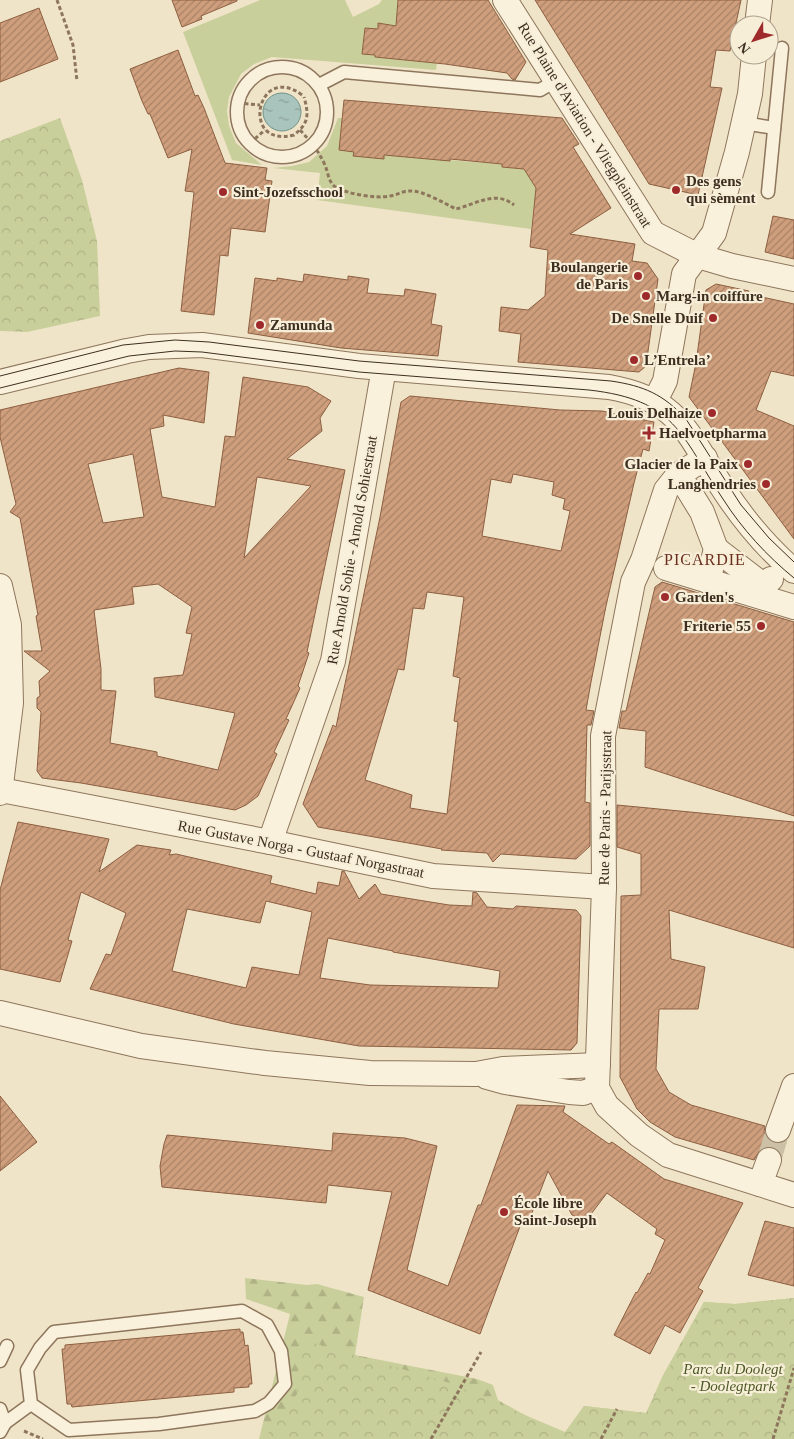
<svg xmlns="http://www.w3.org/2000/svg" width="794" height="1439" font-family="Georgia,serif">
	<style>
		.forest { fill: url(#forest-firs) }
		.park { fill: url(#park-crowns) }
		.garden { fill: #c9cf9b; fill-rule: evenodd }
		.water { fill: url(#water-ripples); stroke: #6f938a }
		.building { fill: url(#building-hatch); stroke: #8d5f41; fill-rule: evenodd }
		.lines { fill: none; stroke-linecap: round; stroke-linejoin: round }
		.street-tunnel { stroke: #ccc0a6; stroke-width: 24; stroke-dasharray: 24 12; stroke-linecap: butt }
		.lane-casing { stroke: #8d765c; stroke-width: 15 }
		.street-casing { stroke: #8d765c; stroke-width: 26 }
		.path { stroke: #8d765c; stroke-width: 3; stroke-dasharray: 4 2.5; stroke-linecap: butt }
		.lane { stroke: #faf1dc; stroke-width: 12 }
		.street { stroke: #faf1dc; stroke-width: 24 }
		.tram { stroke: #3d2e20; stroke-width: 1 }
		.poi-dot { fill: #9e2a2b; stroke: #f7eed8; stroke-width: 2 }
		.labels { text-anchor: middle; dominant-baseline: central; stroke-width: 4.5; stroke-linejoin: round; paint-order: stroke }
		.street-label { font-size: 15px; fill: #3d2e20; stroke: #f7eed8 }
		.poi-label { font-size: 15px; font-weight: bold; fill: #3d2e20; stroke: #f7eed8; text-anchor: start }
		.park-label { font-size: 15px; font-style: italic; fill: #4d5a26; stroke: #f7eed8 }
		.neighbourhood-label { font-size: 16px; letter-spacing: 1px; fill: #6b2e1e; stroke: #f7eed8 }
	</style>
	<defs>
		<pattern id="forest-firs" width="22" height="20" patternUnits="userSpaceOnUse" patternTransform="scale(1.25)"><rect width="22" height="20" fill="#c9cf9b"/><path d="M5 1l3.5 6h-7zM16 11l3.5 6h-7z" fill="#aeb285"/></pattern>
		<pattern id="park-crowns" width="20" height="18" patternUnits="userSpaceOnUse" patternTransform="scale(1.25)"><rect width="20" height="18" fill="#c9cf9b"/><path d="M2 6a3 3 0 1 1 6 0M12 15a3 3 0 1 1 6 0" fill="none" stroke="#aeb285"/></pattern>
		<pattern id="water-ripples" width="26" height="14" patternUnits="userSpaceOnUse" patternTransform="scale(1.25)"><rect width="26" height="14" fill="#a9c4bc"/><path d="M2 4q2-2 4 0t4 0M15 11q2-2 4 0t4 0" fill="none" stroke="#8ba098"/></pattern>
		<pattern id="building-hatch" width="6" height="6" patternUnits="userSpaceOnUse" patternTransform="scale(1.25)"><rect width="6" height="6" fill="#cf9f7d"/><path d="M-1 1l2-2M0 6l6-6M5 7l2-2" fill="none" stroke="#a98266"/></pattern>
	</defs>
	<rect width="100%" height="100%" fill="#f0e4c8"/>
	<path class="forest" d="M245,1278L307,1285L317,1284L364,1297L355,1355L477,1379L493,1385L498,1400L539,1423L565,1433L584,1406L646,1413L663,1375L704,1302L735,1304L794,1298V1439H259L290,1314L246,1299Z"/>
	<g class="park">
		<path d="M60,118L82,180L97,241L100,316L27,332L0,331V141Z"/>
		<path d="M794,1298V1439H264L297,1394L300,1339L450,1383L565,1432L584,1406L646,1413L704,1302L735,1304Z"/>
	</g>
	<g class="garden">
		<path d="M260,0H345L353,17L379,4L382,0H400L396,26L378,24L375,57L437,63L436,70L272,57L254,64L241,74L229,97L227,111L229,126L236,143L262,165L232,160L183,32ZM365,28L375,29L373,55L363,53Z"/>
		<path d="M338,118H343L354,152L353,155L384,159V155L525,166L532,176L530,178L536,188L531,229L317,200L320,173L273,168L292,166L309,162L327,146Z"/>
	</g>
	<circle class="water" cx="282" cy="112" r="19"/>
	<g class="building">
		<path d="M172,0H237V1L201,16L202,19L182,27Z"/>
		<path d="M398,0H488L526,62L515,80L512,79L507,73L445,64L375,57V55L362,54L365,28L378,29V23L396,26Z"/>
		<path d="M535,0H741L730,51L716,50L710,87L722,88L698,195L649,184Z"/>
		<path d="M39,8L58,59L0,82V23Z"/>
		<path d="M178,50L195,96L198,95L204,108L225,163L267,168L265,180L272,181L265,232L231,228L228,256L220,255L214,315L181,311L194,192L185,191L192,149L168,158L150,114H148L142,101L130,69Z"/>
		<path d="M344,100L562,118L579,144L573,147L611,208L570,234L635,244L632,261L647,263L658,279L646,366L639,372L518,362L521,334L499,331L501,307L528,310L545,296L548,250L530,247L536,188L524,169L502,167V164L450,159V161L384,155V159L353,156L354,152L339,150Z"/>
		<path d="M773,216L794,220V259L765,252Z"/>
		<path d="M304,274L348,280V276L369,279L367,293L404,296L405,289L436,294L431,324L442,326L438,356L341,348L248,333L255,278L277,281V278L303,282Z"/>
		<path d="M716,284L749,291L748,294L794,304V376L771,371L756,410L794,426V539L689,397L696,363L706,290Z"/>
		<path d="M179,368L209,372L204,423L163,415L164,426L150,429L162,497L215,507L225,436L235,437L243,377L308,387L331,401L320,418L322,431L287,459L345,470L307,652L309,653L298,686L300,688L286,719L289,720L274,752L277,754L258,796L246,805L235,810L81,783L42,778L37,771L41,712L37,708V698L40,696L39,681L50,671L24,651H42L36,616L38,615L20,518L10,512L16,504L0,437V410ZM133,454L144,517L103,523L88,464ZM257,477L311,486L244,558ZM158,584L192,607L186,633L192,634L183,675L154,678L155,697L235,713L218,770L157,756V752L110,743L116,691L101,690V669L94,610L134,604L132,587Z"/>
		<path d="M410,396L560,410L602,411L654,422L649,451L643,449L634,483L606,606L591,682L586,710L594,711L591,725H587L585,802L590,803V846L576,859L501,854L493,862L487,853L441,850L442,849L318,827L303,804L333,725L336,727L380,517L401,402ZM513,474L554,482L552,495L565,499L563,509L570,511L561,551L482,536L491,479L511,483ZM427,592L464,597L453,676L460,678L454,721L458,722L447,814L410,808L412,795L365,780L398,669L404,670L413,608L424,609Z"/>
		<path d="M662,582L794,622V816L645,767L646,731L619,728L622,711H626L655,587Z"/>
		<path d="M617,805L794,822V948L669,910L671,959L705,967L698,1009H659L656,1069L669,1092L691,1105L765,1126L764,1132L767,1138L774,1143L772,1147H766L760,1150L754,1160L675,1137L650,1122L637,1109L620,1077L621,896L641,895V854L617,847Z"/>
		<path d="M18,822L109,839L99,872L137,845L171,850L169,855L176,854L272,876L270,883L316,894L318,882L339,886L342,871H344L359,899L375,884L381,894L449,905L472,906L473,892L477,893L487,907L513,909L516,906L576,910L581,916L577,1043L571,1050L359,1046L234,1024L90,989L106,954L111,955L126,913L81,892L68,940L72,941L60,982L0,969V890ZM266,901L312,912L299,975L252,967L246,988L172,971L187,909L260,923ZM328,938L393,951V952L500,971L498,988L370,985L320,978Z"/>
		<path d="M0,1096L37,1142L0,1171Z"/>
		<path d="M517,1105L565,1106L563,1112L609,1144L612,1142L664,1179L743,1203L698,1288L703,1291L680,1333L665,1325L650,1354L614,1335L636,1292L637,1293L648,1273L650,1274L665,1240L655,1234L657,1229L607,1193L588,1218H579L572,1215L548,1171L530,1218L522,1221L480,1334L368,1290L392,1192L328,1185L326,1203L162,1187L160,1166L164,1144L167,1135L332,1151L333,1133L405,1138L437,1146L407,1270L448,1286L478,1205H481Z"/>
		<path d="M765,1221L794,1228V1286L748,1275Z"/>
		<path d="M240,1329V1332H243L245,1346L248,1345L252,1384H249V1387L234,1388V1392L72,1407L71,1404H67L62,1349H65V1345Z"/>
	</g>
	<g class="lines">
		<path class="street-tunnel" d="M769,1160L778,1130"/>
		<defs>
			<g id="lane">
				<circle cx="282" cy="112" r="45"/>
				<path d="M319,85L344,72L540,90L557,80"/>
				<path d="M744,123L774,128"/>
				<path d="M768,192L782,48"/>
				<path d="M0,1361L7,1346"/>
				<path d="M0,1409L5,1423L0,1432"/>
				<path d="M5,1423L31,1404L69,1430L159,1424L255,1411L269,1403L285,1384L281,1351L267,1325L242,1311L54,1332L40,1348L27,1370L31,1404"/>
			</g>
			<g id="street">
				<path d="M505,0L653,233L698,256L732,266L794,279"/>
				<path d="M757,25L760,0"/>
				<path d="M0,382L127,351L149,347L202,345L359,366L609,387C682,400 687,435 724,490C743,519 767,548 794,571"/>
				<path d="M655,401L665,381L684,274L714,233L737,152L750,94L754,55"/>
				<path d="M705,458L678,475L666,490L643,560L633,582L603,736L604,887L597,1088L607,1106L639,1135L668,1155L794,1195"/>
				<path d="M686,486L702,512L716,549L708,581"/>
				<path d="M716,549L764,586L771,579"/>
				<path d="M666,568L794,607"/>
				<path d="M0,586L9,625L11,703L0,793"/>
				<path d="M1,790L270,842L433,876L604,887"/>
				<path d="M270,842L333,661L384,368"/>
				<path d="M0,1013L141,1046L265,1063L370,1073L476,1074L503,1069L598,1065"/>
				<path d="M487,1077L505,1082L569,1092L583,1093L597,1088"/>
				<path d="M778,1130L794,1086"/>
				<path d="M760,1184L769,1160"/>
			</g>
		</defs>
		<use href="#lane" class="lane-casing"/>
		<use href="#street" class="street-casing"/>
		<g class="path">
			<path d="M57,0L73,45L77,81"/>
			<path d="M302,95C257,61 239,149 294,135C309,123 309,115 304,97"/>
			<path d="M238,103L260,105"/>
			<path d="M300,130C311,142 318,150 325,165C328,172 328,180 334,186C345,194 377,199 390,196C397,195 403,191 409,191C422,190 444,203 456,209C476,204 496,190 514,205"/>
			<path d="M250,143L265,130"/>
			<path d="M24,1431L43,1439"/>
			<path d="M431,1439L481,1352"/>
			<path d="M601,1439L617,1409"/>
			<path d="M773,1439L794,1368"/>
		</g>
		<use href="#lane" class="lane"/>
		<use href="#street" class="street"/>
		<g class="tram">
			<path d="M0,376L123,345L175,340L209,342L359,361L611,381C644,386 663,394 686,419L741,505L769,538L794,562"/>
			<path d="M0,388L129,356L175,351L202,352L359,372L589,390C676,400 680,434 723,499C742,529 767,556 794,578"/>
		</g>
	</g>
	<g class="poi-dot">
		<circle cx="676" cy="190" r="5"/>
		<circle cx="223" cy="192" r="5"/>
		<circle cx="638" cy="276" r="5"/>
		<circle cx="646" cy="296" r="5"/>
		<circle cx="713" cy="318" r="5"/>
		<circle cx="260" cy="325" r="5"/>
		<circle cx="634" cy="360" r="5"/>
		<circle cx="712" cy="413" r="5"/>
		<path d="M646.5 425.5h5v5h5v5h-5v5h-5v-5h-5v-5h5z"/>
		<circle cx="748" cy="464" r="5"/>
		<circle cx="766" cy="484" r="5"/>
		<circle cx="665" cy="597" r="5"/>
		<circle cx="761" cy="626" r="5"/>
		<circle cx="504" cy="1212" r="5"/>
	</g>
	<g class="labels">
		<g class="street-label">
			<text transform="translate(585 125) rotate(58)">Rue Plaine d'Aviation - Vliegpleinstraat</text>
			<text transform="translate(352 550) rotate(-80)">Rue Arnold Sohie - Arnold Sohiestraat</text>
			<text transform="translate(605 808) rotate(-89)">Rue de Paris - Parijsstraat</text>
			<text transform="translate(301 849) rotate(11)">Rue Gustave Norga - Gustaaf Norgastraat</text>
		</g>
		<g class="poi-label">
			<text x="686" y="181">Des gens<tspan x="686" dy="17">qui sèment</tspan></text>
			<text x="233" y="192">Sint-Jozefsschool</text>
			<text x="628" y="267" text-anchor="end">Boulangerie<tspan x="628" dy="17">de Paris</tspan></text>
			<text x="656" y="296">Marg-in coiffure</text>
			<text x="703" y="318" text-anchor="end">De Snelle Duif</text>
			<text x="270" y="325">Zamunda</text>
			<text x="644" y="360">L’Entrela’</text>
			<text x="702" y="413" text-anchor="end">Louis Delhaize</text>
			<text x="659" y="433">Haelvoetpharma</text>
			<text x="738" y="464" text-anchor="end">Glacier de la Paix</text>
			<text x="756" y="484" text-anchor="end">Langhendries</text>
			<text x="675" y="597">Garden's</text>
			<text x="751" y="626" text-anchor="end">Friterie 55</text>
			<text x="514" y="1203">École libre<tspan x="514" dy="17">Saint-Joseph</tspan></text>
		</g>
		<g class="park-label">
			<text x="733" y="1369">Parc du Doolegt<tspan x="733" dy="17">- Doolegtpark</tspan></text>
		</g>
		<g class="neighbourhood-label">
			<text x="705" y="559">PICARDIE</text>
		</g>
	</g>
	<g transform="translate(754 40) rotate(231)"><circle r="24" fill="#f7eed8" stroke="#ada18e"/>
	<path d="M0-4L9 19L0 12L-9 19Z" fill="#9e2a2b"/>
	<text y="-8" font-size="14" font-weight="bold" text-anchor="middle" fill="#3d2e20">N</text>
	</g>
</svg>
